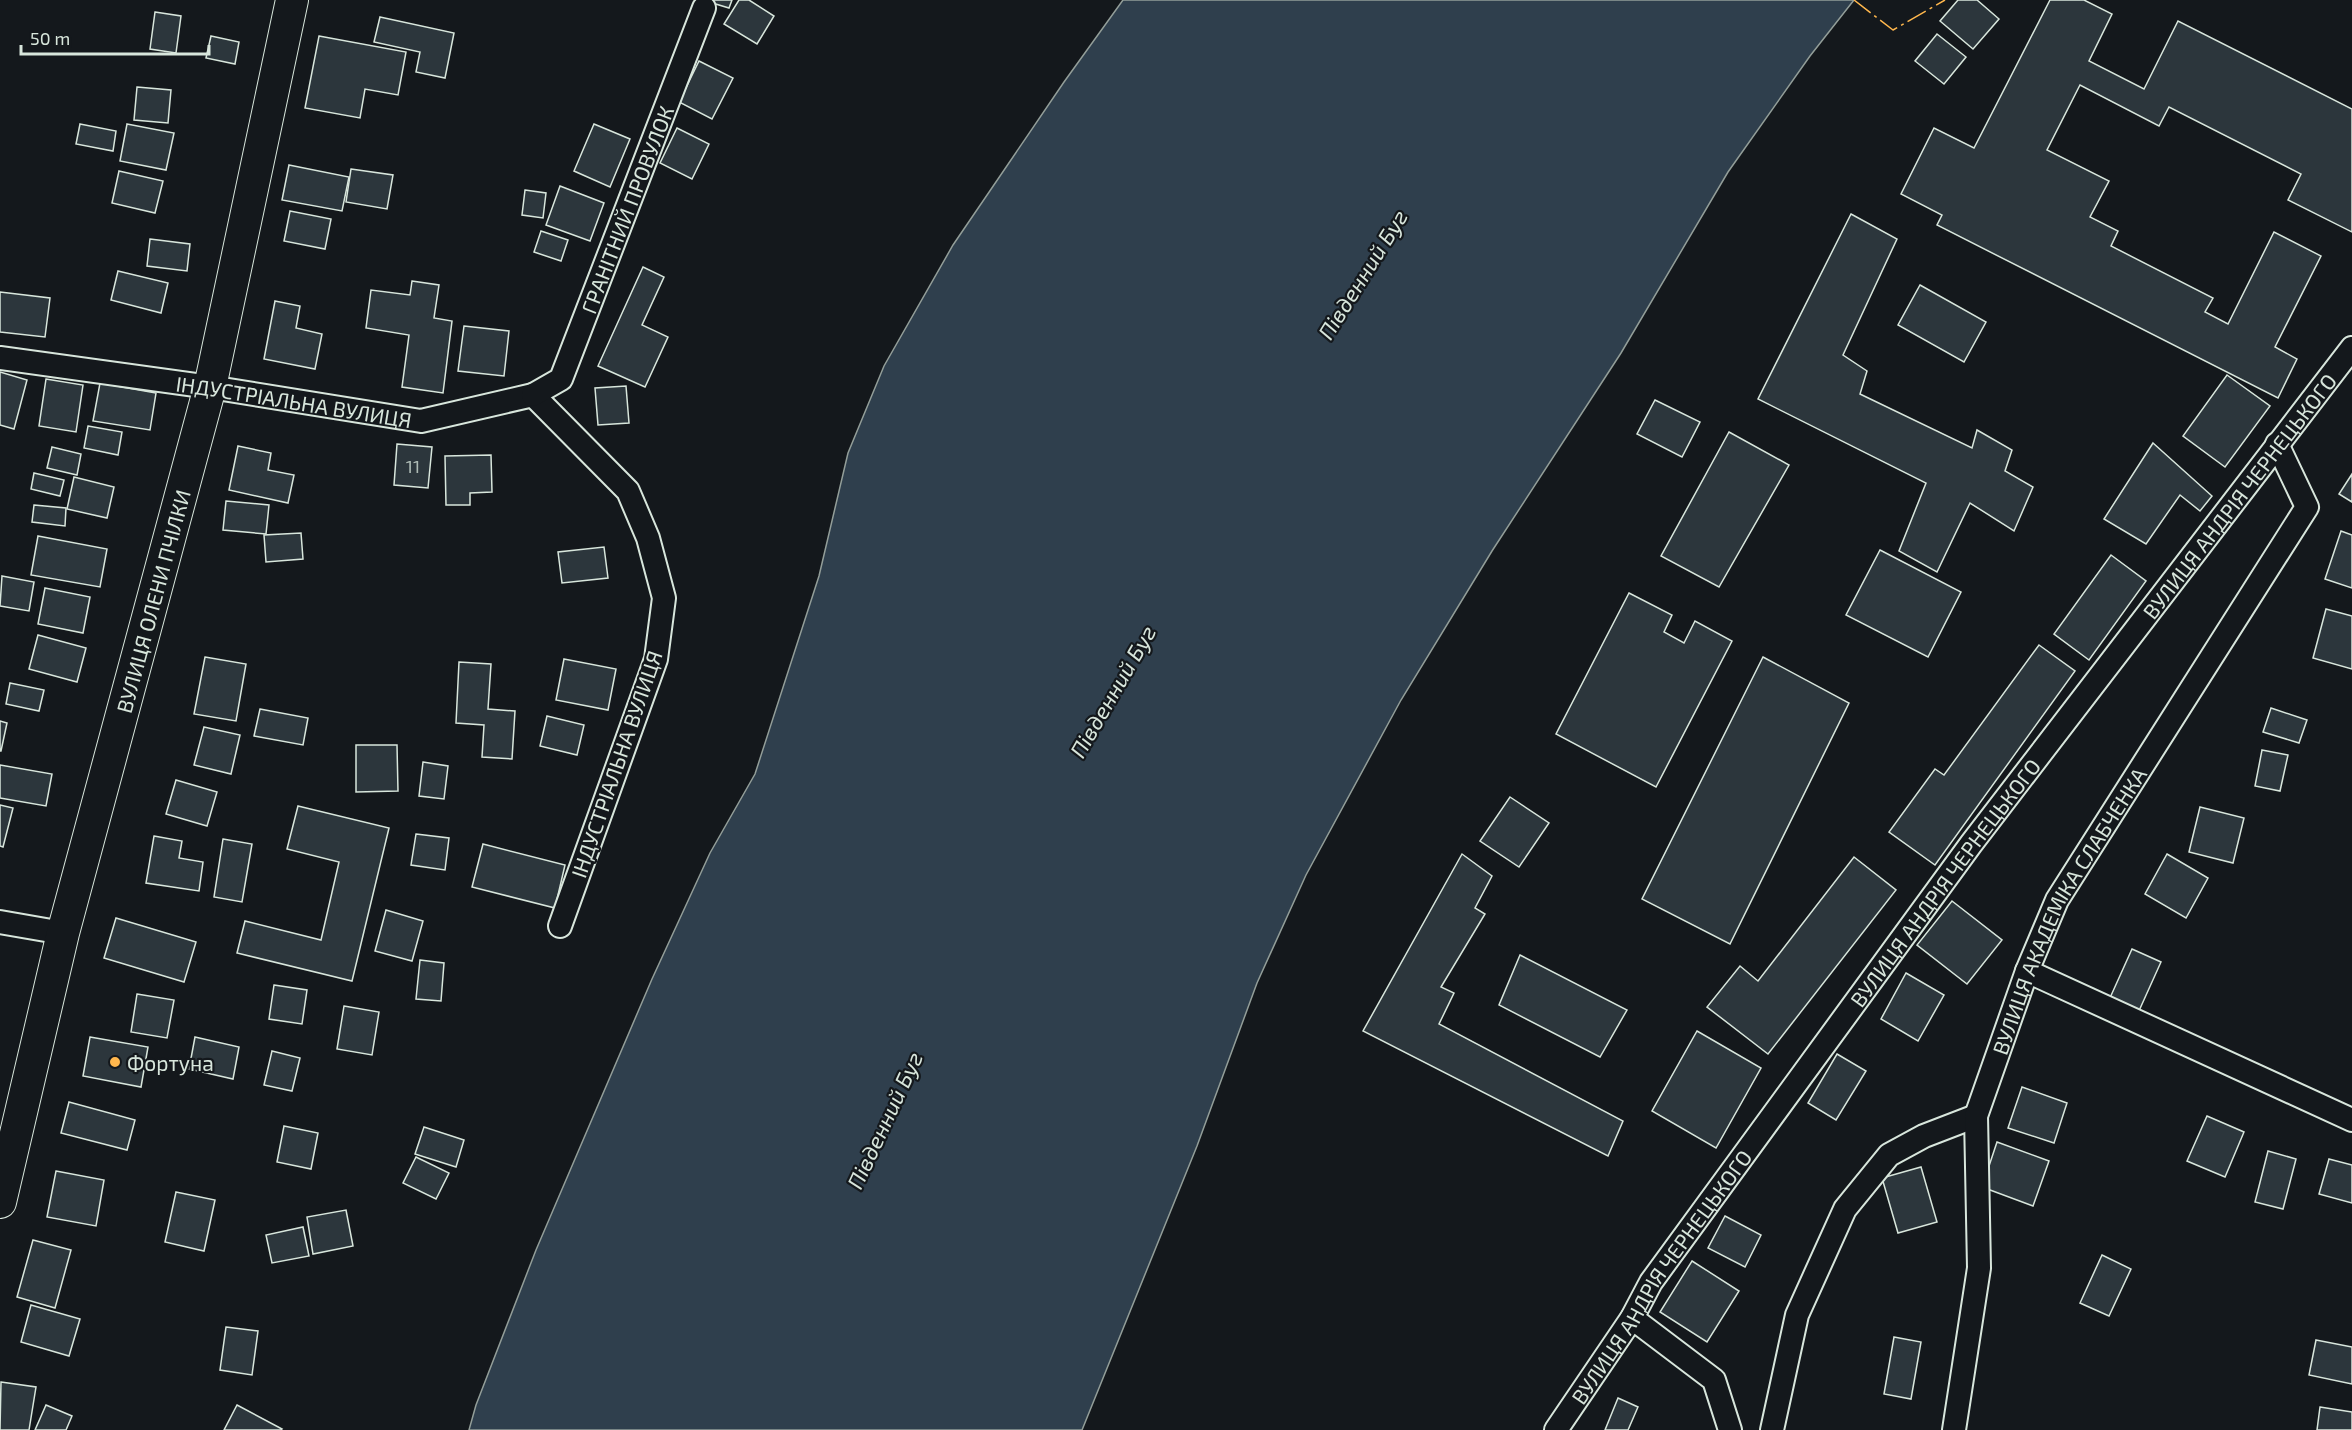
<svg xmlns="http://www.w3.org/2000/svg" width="2352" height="1430" font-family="'Exo 2',sans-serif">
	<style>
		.water { fill: #2f3f4d; stroke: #939e99; stroke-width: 1.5 }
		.building { fill: #2c363c; stroke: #d8e6dc; stroke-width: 1.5 }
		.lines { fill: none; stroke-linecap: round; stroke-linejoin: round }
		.street-casing { stroke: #d8e6dc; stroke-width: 26 }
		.secondary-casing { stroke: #d8e6dc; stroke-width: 34 }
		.street { stroke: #14181c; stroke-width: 22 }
		.secondary { stroke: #14181c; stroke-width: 32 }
		.power { stroke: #ffb74d; stroke-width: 1.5; stroke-dasharray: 21 4.5 3 4.5; stroke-linecap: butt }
		.poi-dot { fill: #ffb74d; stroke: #14181c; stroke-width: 2 }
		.labels { text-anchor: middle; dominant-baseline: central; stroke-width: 4.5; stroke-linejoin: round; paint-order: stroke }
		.number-label { font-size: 18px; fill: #adbab4 }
		.street-label { font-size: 21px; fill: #d8e6dc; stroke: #14181c }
		.poi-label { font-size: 21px; fill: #d8e6dc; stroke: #14181c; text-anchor: start }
		.water-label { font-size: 22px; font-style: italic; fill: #d8e6dc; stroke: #14181c }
	</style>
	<rect width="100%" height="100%" fill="#14181c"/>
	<path class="water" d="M1123,0H1854L1810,56L1728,172L1621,353L1492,551L1401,700L1306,875L1257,983L1197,1146L1082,1430H469L476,1405L536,1250L652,979L710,853L755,774L819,576L848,453L884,366L953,245L1064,82Z"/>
	<g class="building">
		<path d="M710,0H732L729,8L709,2Z"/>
		<path d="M739,0H749L774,16L757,44L724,24Z"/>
		<path d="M1958,0H1977L1999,19L1973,49L1940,21Z"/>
		<path d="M2050,0H2084L2112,14L2089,61L2144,89L2178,21L2352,109V232L2288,200L2301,174L2169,107L2159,126L2080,85L2047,150L2109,181L2090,217L2118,231L2111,246L2213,298L2205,312L2228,324L2274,232L2321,256L2275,347L2297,359L2278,398L1937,225L1942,215L1901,194L1934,128L1974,148Z"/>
		<path d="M155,12L181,16L176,53L150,49Z"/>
		<path d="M380,17L454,33L445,78L416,72L420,52L374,42Z"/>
		<path d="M1937,34L1966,57L1944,84L1915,61Z"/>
		<path d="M211,36L239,42L235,64L206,58Z"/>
		<path d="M319,36L406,52L398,95L365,89L360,118L305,108Z"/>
		<path d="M699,61L733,78L712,119L679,102Z"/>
		<path d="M137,87L171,90L168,123L134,120Z"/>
		<path d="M80,124L116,131L113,151L76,144Z"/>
		<path d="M127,124L174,133L166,170L120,161Z"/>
		<path d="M594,124L630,139L610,187L574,171Z"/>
		<path d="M677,128L709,144L692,179L660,163Z"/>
		<path d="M289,165L349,177L342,211L282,200Z"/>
		<path d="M351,169L393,175L387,209L346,202Z"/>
		<path d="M119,171L163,181L155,213L112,203Z"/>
		<path d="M560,186L604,203L590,241L546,225Z"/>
		<path d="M525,190L546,193L543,218L522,215Z"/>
		<path d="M290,211L331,219L325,249L284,241Z"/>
		<path d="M1851,214L1897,239L1843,355L1867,371L1860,394L1972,448L1977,430L2012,450L2005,471L2033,487L2014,531L1970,503L1937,572L1899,551L1926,483L1758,399Z"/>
		<path d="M541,231L568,240L561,261L534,252Z"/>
		<path d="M150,239L190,244L187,271L147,266Z"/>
		<path d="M643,267L664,277L642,325L668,337L645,387L598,366Z"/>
		<path d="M118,271L168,283L161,313L111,300Z"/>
		<path d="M412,281L439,285L434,318L452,321L443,393L402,387L409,335L366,328L371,290L410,295Z"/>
		<path d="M1920,285L1986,322L1964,362L1898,325Z"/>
		<path d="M0,292L50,298L45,337L0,332Z"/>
		<path d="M275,301L300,306L296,328L322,334L315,369L264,359Z"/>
		<path d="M464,326L509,331L504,376L458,371Z"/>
		<path d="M0,372L27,380L14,429L0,425Z"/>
		<path d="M2227,375L2270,406L2225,467L2183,436Z"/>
		<path d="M46,379L83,385L76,432L39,426Z"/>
		<path d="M100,383L156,393L150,430L93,421Z"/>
		<path d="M626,386L629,423L598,425L595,388Z"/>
		<path d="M1655,400L1700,422L1682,457L1637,434Z"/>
		<path d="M88,426L122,432L118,455L84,448Z"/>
		<path d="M1729,432L1789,465L1719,587L1661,556Z"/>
		<path d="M2153,443L2212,496L2200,511L2180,495L2146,544L2104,519Z"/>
		<path d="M397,444L432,447L428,488L394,485Z"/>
		<path d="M238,446L271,453L268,470L294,475L288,503L229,490Z"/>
		<path d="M52,447L81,454L77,475L47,468Z"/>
		<path d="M491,455L492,492L470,493V505H446L445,456Z"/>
		<path d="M34,473L64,480L60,496L31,489Z"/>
		<path d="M2352,474V502L2339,494Z"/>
		<path d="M74,477L114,487L107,518L67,509Z"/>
		<path d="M226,501L269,505L266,534L223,530Z"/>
		<path d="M34,505L66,508L65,526L32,522Z"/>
		<path d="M2341,531L2352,535V588L2325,579Z"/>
		<path d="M301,533L303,559L266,562L264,535Z"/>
		<path d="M38,536L107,549L100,587L31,575Z"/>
		<path d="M604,547L608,578L562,583L558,552Z"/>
		<path d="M1880,550L1961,592L1928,657L1846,615Z"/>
		<path d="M2111,555L2146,581L2089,660L2054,634Z"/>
		<path d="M2,576L34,582L29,611L0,606Z"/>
		<path d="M45,588L90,597L83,633L38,624Z"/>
		<path d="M1629,593L1672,615L1664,632L1684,643L1695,621L1732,641L1656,787L1556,734Z"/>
		<path d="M2326,609L2352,616V669L2313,658Z"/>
		<path d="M38,635L86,648L77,682L29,669Z"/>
		<path d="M2039,645L2075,671L1935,865L1889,832L1935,769L1944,775Z"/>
		<path d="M205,657L246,664L236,721L194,714Z"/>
		<path d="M1763,657L1849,703L1730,944L1642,899Z"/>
		<path d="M564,659L616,669L608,710L556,700Z"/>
		<path d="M459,662L491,664L488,709L515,711L512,759L482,757L484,725L456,723Z"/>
		<path d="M10,683L44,690L39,711L6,704Z"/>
		<path d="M2271,708L2307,720L2299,743L2263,732Z"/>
		<path d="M260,709L308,718L303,745L254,736Z"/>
		<path d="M547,716L584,725L577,755L540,746Z"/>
		<path d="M0,721L7,723L1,751H0Z"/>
		<path d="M204,727L240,735L231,774L194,765Z"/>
		<path d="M356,745H397L398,791L356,792Z"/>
		<path d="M2262,750L2288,755L2280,791L2255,786Z"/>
		<path d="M423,762L448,766L444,799L419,796Z"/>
		<path d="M0,765L52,774L46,806L0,798Z"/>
		<path d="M176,780L217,792L207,826L166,814Z"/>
		<path d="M1510,797L1549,823L1519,867L1480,841Z"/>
		<path d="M0,805L13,808L3,847L0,846Z"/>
		<path d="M298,806L389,828L352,981L237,953L245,921L321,940L339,862L287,849Z"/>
		<path d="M2200,807L2244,818L2233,863L2189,852Z"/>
		<path d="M416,834L449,838L445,870L411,865Z"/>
		<path d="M154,836L182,841L179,858L203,862L199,891L146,883Z"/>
		<path d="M223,839L252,844L242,902L214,897Z"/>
		<path d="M483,844L565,865L555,908L472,887Z"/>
		<path d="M1462,854L1492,876L1475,908L1485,914L1441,987L1454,993L1439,1024L1623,1121L1608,1156L1363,1031Z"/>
		<path d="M2167,854L2208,878L2186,918L2145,894Z"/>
		<path d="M1854,857L1896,890L1768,1054L1707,1007L1740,966L1758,981Z"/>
		<path d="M1952,901L2002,940L1967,984L1917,945Z"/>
		<path d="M386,910L423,921L412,961L375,951Z"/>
		<path d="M116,918L196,942L184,982L104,958Z"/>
		<path d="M2132,949L2161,962L2138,1013L2109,1000Z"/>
		<path d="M1520,955L1627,1010L1600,1057L1499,1005Z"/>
		<path d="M420,960L444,963L441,1001L416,999Z"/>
		<path d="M1906,973L1944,995L1918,1041L1881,1019Z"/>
		<path d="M274,985L307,990L302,1024L269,1019Z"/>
		<path d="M137,994L174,1000L167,1038L131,1032Z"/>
		<path d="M344,1006L379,1012L372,1055L337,1049Z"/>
		<path d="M1697,1031L1761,1068L1716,1148L1652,1111Z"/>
		<path d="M90,1037L148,1047L141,1087L83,1076Z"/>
		<path d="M195,1037L239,1047L233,1079L189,1069Z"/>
		<path d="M272,1051L300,1058L292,1091L264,1085Z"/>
		<path d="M1837,1054L1866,1071L1836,1120L1808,1103Z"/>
		<path d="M2022,1087L2067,1103L2054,1143L2008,1128Z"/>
		<path d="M69,1102L135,1120L127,1150L61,1133Z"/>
		<path d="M2207,1116L2244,1132L2225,1177L2187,1161Z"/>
		<path d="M284,1126L318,1133L311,1169L277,1162Z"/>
		<path d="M424,1127L464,1140L456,1167L415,1154Z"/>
		<path d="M1997,1142L2049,1161L2033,1206L1982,1187Z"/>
		<path d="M2268,1151L2296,1159L2283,1209L2255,1202Z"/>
		<path d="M416,1157L449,1173L436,1199L403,1183Z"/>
		<path d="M2329,1159L2352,1165V1203L2319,1194Z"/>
		<path d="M1921,1167L1937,1222L1898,1233L1882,1178Z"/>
		<path d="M56,1171L104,1180L96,1226L47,1217Z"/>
		<path d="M176,1192L215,1200L204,1251L165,1242Z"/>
		<path d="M346,1210L353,1246L313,1254L307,1217Z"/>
		<path d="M1725,1216L1761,1235L1745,1267L1708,1248Z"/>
		<path d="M303,1227L309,1256L272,1263L266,1235Z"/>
		<path d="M33,1240L71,1250L55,1308L17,1297Z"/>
		<path d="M2102,1255L2131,1269L2109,1316L2080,1303Z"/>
		<path d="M1692,1261L1739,1291L1707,1342L1660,1312Z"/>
		<path d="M31,1305L80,1319L69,1356L21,1342Z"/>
		<path d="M226,1327L258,1331L252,1375L220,1370Z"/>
		<path d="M1894,1337L1921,1342L1911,1399L1884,1394Z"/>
		<path d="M2316,1340L2352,1347V1384L2309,1375Z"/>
		<path d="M1,1382L36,1387L29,1430H0Z"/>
		<path d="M1618,1398L1638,1407L1628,1430H1605Z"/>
		<path d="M46,1405L72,1416L66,1430H35Z"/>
		<path d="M237,1405L282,1429L281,1430H224Z"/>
		<path d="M2320,1407L2352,1412V1430H2317Z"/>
	</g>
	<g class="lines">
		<defs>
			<g id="street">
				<path id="s1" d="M0,358L210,387L421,421L533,395L628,491L648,538L664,598L656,659L560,926"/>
				<path id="s2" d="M533,395L561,379L704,8"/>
				<path d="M0,922L63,933"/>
				<path d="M2027,971L2352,1120"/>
				<path d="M1632,1318L1714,1380L1730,1430"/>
				<path id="s3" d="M1556,1430L1632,1318L1651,1282L1971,844L2352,348"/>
				<path d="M1772,1430L1797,1315L1845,1209L1889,1155L1924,1136L1976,1116"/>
				<path id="s4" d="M1954,1430L1979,1268L1976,1116L2027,971L2057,900L2307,507L2277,444"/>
			</g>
			<g id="secondary">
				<path id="s5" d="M0,1202L63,933L210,387L292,0"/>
			</g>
		</defs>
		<use href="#street" class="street-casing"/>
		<use href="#secondary" class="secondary-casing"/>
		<use href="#street" class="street"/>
		<use href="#secondary" class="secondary"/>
		<path class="power" d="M1854,0L1893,30L1945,0"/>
	</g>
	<circle class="poi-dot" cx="115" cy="1062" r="6"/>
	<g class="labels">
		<g class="number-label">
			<text x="413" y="466">11</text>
		</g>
		<g class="street-label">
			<text stroke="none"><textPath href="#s2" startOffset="214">ГРАНІТНИЙ ПРОВУЛОК</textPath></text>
			<text stroke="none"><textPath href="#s1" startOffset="297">ІНДУСТРІАЛЬНА ВУЛИЦЯ</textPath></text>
			<text stroke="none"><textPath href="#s3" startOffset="1158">ВУЛИЦЯ АНДРІЯ ЧЕРНЕЦЬКОГО</textPath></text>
			<text stroke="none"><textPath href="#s5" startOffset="620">ВУЛИЦЯ ОЛЕНИ ПЧІЛКИ</textPath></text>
			<text transform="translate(616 764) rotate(-71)">ІНДУСТРІАЛЬНА ВУЛИЦЯ</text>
			<text stroke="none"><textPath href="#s3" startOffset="672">ВУЛИЦЯ АНДРІЯ ЧЕРНЕЦЬКОГО</textPath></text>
			<text stroke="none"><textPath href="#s4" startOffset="542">ВУЛИЦЯ АКАДЕМІКА СЛАБЧЕНКА</textPath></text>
			<text stroke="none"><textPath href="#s3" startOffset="186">ВУЛИЦЯ АНДРІЯ ЧЕРНЕЦЬКОГО</textPath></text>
		</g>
		<g class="poi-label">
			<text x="127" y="1062">Фортуна</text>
		</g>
		<g class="water-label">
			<text transform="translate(1362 274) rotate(-58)">Південний Буг</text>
			<text transform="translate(1112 691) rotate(-60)">Південний Буг</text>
			<text transform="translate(884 1120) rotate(-65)">Південний Буг</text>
		</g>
	</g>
	<path d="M21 45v9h188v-9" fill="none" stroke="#d8e6dc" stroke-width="3"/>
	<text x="30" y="45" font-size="18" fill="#d8e6dc" stroke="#14181c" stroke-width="4.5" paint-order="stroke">50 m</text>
</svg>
